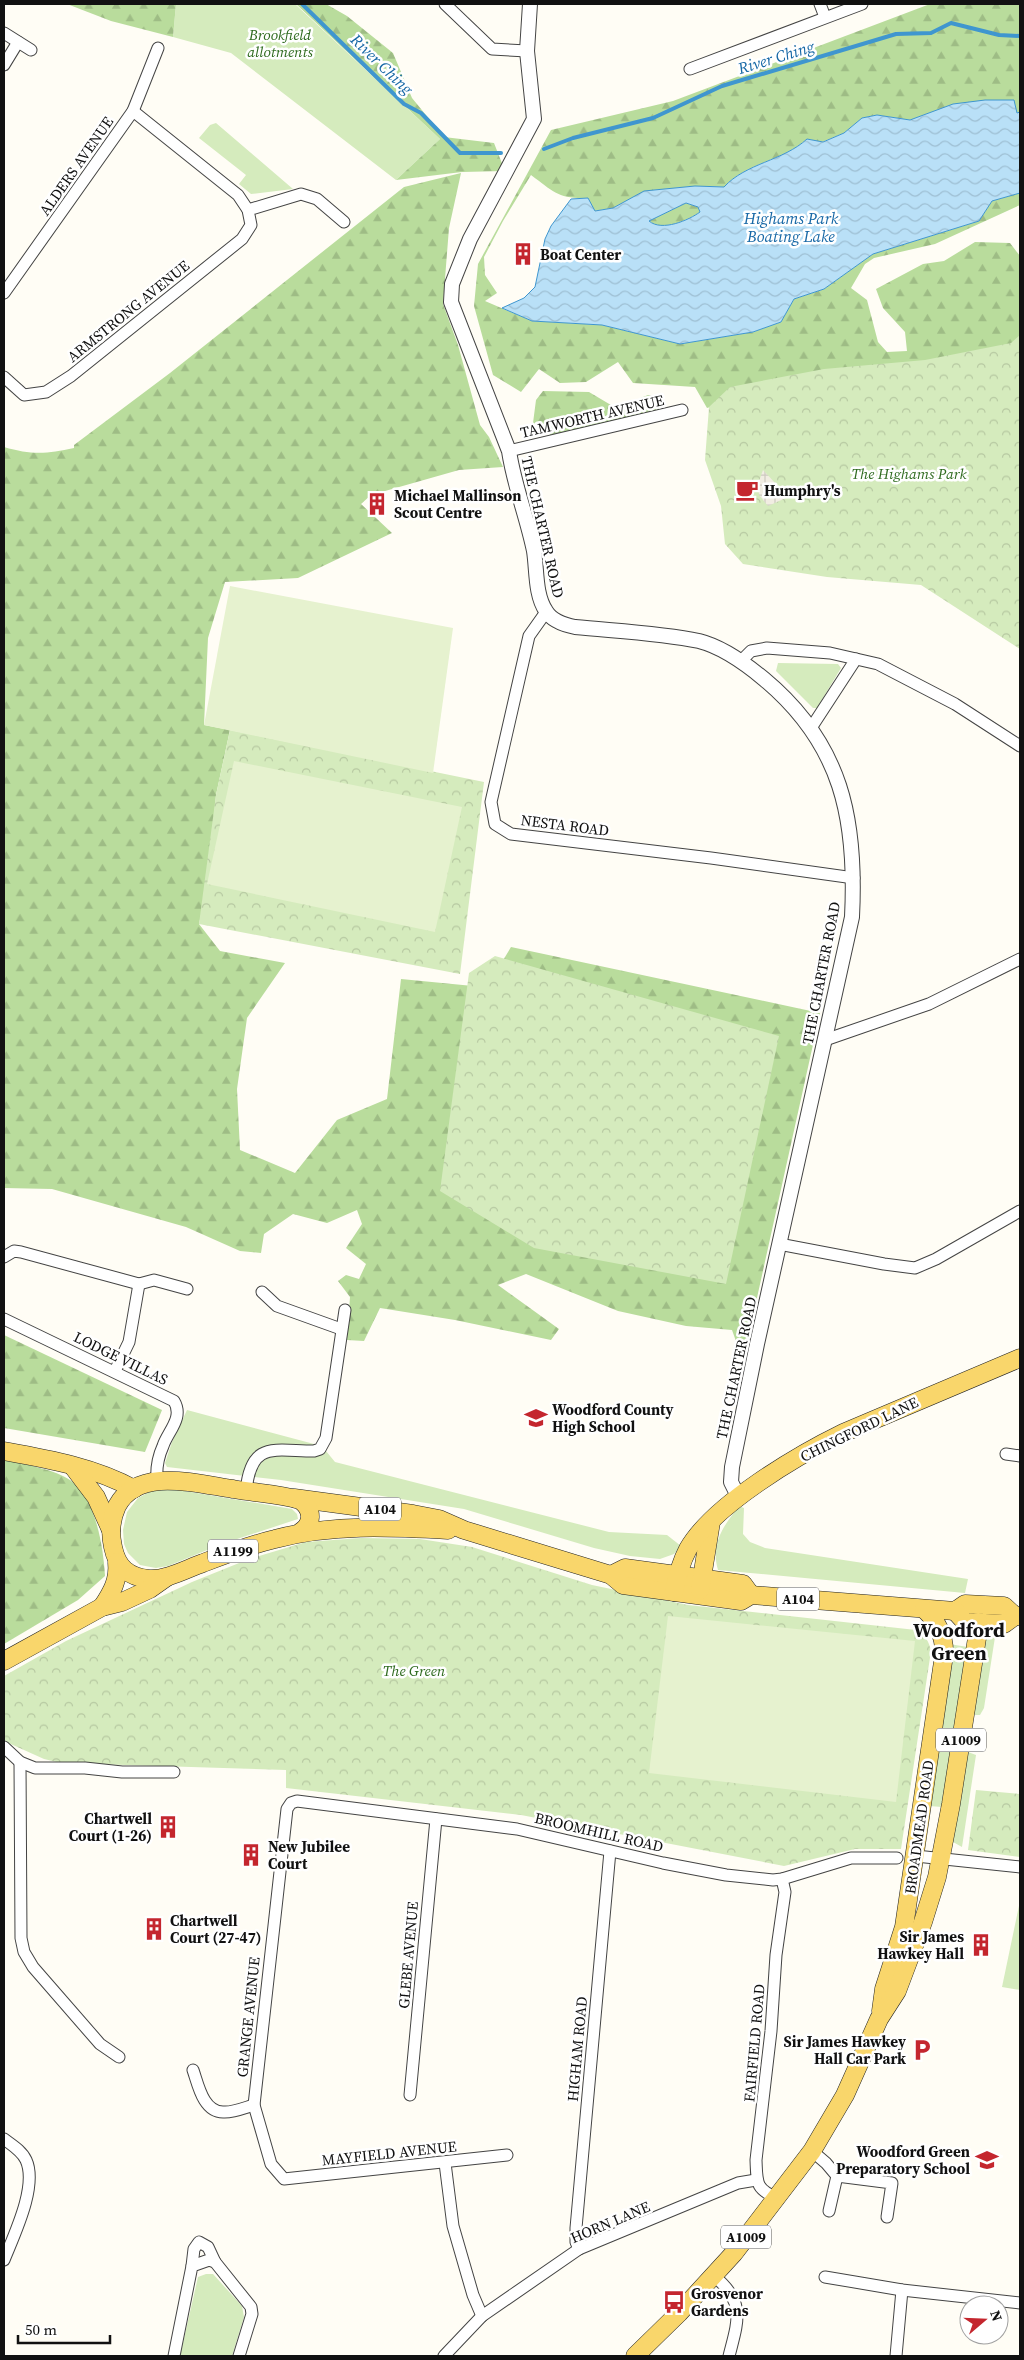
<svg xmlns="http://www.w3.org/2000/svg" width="1024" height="2360" font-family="'Source Serif 4',serif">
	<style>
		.grass { fill: #d5ebbd }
		.forest { fill: url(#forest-firs) }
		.park { fill: url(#park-crowns) }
		.pitch { fill: #e6f2cf }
		.plaza { fill: url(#plaza-grid) }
		.water { fill: url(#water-waves); stroke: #3f96cf; fill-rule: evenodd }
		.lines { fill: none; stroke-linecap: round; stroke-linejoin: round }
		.stream { stroke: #3f96cf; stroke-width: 4 }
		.minor-casing { stroke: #444; stroke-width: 13 }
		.tertiary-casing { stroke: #444; stroke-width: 16 }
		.primary-casing { stroke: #222; stroke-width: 19 }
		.minor { stroke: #fff; stroke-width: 11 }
		.tertiary { stroke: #fff; stroke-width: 14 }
		.primary { stroke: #f9d66b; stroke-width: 18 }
		.labels { text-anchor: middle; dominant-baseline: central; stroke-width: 5; stroke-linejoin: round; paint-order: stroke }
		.shield { fill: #fff; stroke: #585858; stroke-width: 1 }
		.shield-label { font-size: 14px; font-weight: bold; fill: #111 }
		.park-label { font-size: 15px; font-style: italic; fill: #2f6b1f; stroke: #fff }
		.street-label { font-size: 15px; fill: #111; stroke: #fff }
		.poi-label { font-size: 15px; font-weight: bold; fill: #111; stroke: #fff; text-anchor: start }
		.water-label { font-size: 16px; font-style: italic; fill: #1768a6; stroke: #fff }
		.district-label { font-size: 20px; font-weight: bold; fill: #111; stroke: #fff }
	</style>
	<defs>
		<pattern id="forest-firs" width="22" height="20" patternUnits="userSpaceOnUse" patternTransform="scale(1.25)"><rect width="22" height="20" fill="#b9dc9c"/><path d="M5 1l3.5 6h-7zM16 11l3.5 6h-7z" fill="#9ebc85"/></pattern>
		<pattern id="park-crowns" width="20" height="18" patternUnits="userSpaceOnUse" patternTransform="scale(1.25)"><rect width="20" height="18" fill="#d5ebbd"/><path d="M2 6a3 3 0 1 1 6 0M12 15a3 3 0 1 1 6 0" fill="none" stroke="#b6c8a1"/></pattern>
		<pattern id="plaza-grid" width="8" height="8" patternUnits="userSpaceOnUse" patternTransform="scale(1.25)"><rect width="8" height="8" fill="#f1ede2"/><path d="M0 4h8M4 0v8" fill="none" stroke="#cecac1"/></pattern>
		<pattern id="water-waves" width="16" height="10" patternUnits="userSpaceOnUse" patternTransform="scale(1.25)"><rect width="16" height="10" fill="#b9e0f7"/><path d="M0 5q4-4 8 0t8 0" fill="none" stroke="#9ebfd3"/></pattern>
	</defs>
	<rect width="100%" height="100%" fill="#fffdf5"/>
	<g class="grass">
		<path d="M176,4H295L440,139L396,180L231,53L173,37Z"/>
		<path d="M216,123L293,189L251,194L239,184L246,175L199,138L210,125Z"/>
		<path d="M778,663L838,664L841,668L817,708H813L776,671Z"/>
		<path d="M187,1410L314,1444L326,1451L335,1462L609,1532L667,1535L681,1546L674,1554L660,1559L630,1556L594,1548L464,1509L281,1480L167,1467L165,1463L172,1442Z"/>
		<path d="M173,1489L292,1509L297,1514L298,1519L222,1544L168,1566L156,1568L140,1565L128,1553L124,1544L123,1530L127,1512L138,1498L151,1491Z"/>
		<path d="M739,1506L744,1508L743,1534L750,1542L765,1548L968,1579L965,1593L718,1570C710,1544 724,1525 739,1506Z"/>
		<path d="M982,1637H995L984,1708L980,1715H975L973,1711Z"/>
		<path d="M949,1644L968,1647L942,1807L929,1806Z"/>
		<path d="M968,1752L976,1755L962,1847L953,1842L954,1824Z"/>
		<path d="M1020,1901V1990L1002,1987Z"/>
		<path d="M206,2274H213L242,2306L244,2317L232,2356H180L198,2277Z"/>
	</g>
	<g class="forest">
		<path d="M67,4H176L173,37L111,21Z"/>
		<path d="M296,4H326L347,16L393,53L412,98L444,137L494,143L505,171L462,172L396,180L440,139Z"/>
		<path d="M930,4H1020V112L930,113L910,120L877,115L862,118L844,133L822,142L807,139C783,161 745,163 724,187L695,186L630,199L613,208L594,211L588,198C558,199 554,192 531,175L503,221L484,257L485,275L497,293L485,301L532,321L602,325L680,344L753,332L781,322L794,299L824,289L873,254L979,221L992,201L1020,193V205L935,244L874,258L865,264L851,288L867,300L878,342L887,352L907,351L905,332L883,308L876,289L923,264L944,261L975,242L1010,243L1020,256V366L835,370L707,408L695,387L633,383L618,362L586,382L560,383L539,369L521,392L493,375L474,306L478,264L551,130L673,101Z"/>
		<path d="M461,173L449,228L443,304L458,345L480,425L489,437L503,467L459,470L371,495L361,504L392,533L298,578L225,582L208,638L204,725L230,730L216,795L208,883L199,924L220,951L285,963L247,1018L237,1089L240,1150L295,1173L337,1120L387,1099L401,979L473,986L502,962L511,947L820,1013L743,1361L732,1330L686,1326L618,1311L526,1274L498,1285L559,1329L551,1340L455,1320L380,1308L364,1341L347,1340L350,1297L338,1281L346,1275L359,1279L366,1264L346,1248L362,1224L357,1210L327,1223L293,1214L264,1234L261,1253L240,1251L186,1227L52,1189L4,1188V447C31,455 47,454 74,448V445L170,373L404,187Z"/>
		<path d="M686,203L698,207L700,212C688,220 662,232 649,221Z"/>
		<path d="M543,391L589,392L616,408L648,395L662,397L659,409L552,436L533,423L536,400Z"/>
		<path d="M4,1335L162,1410L145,1452L4,1428Z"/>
		<path d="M4,1460C21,1463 56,1470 70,1480C96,1499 103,1545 105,1576L78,1600L4,1644Z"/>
	</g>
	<g class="park">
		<path d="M1020,335V649L921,585L827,577L743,564L725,544L721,506L705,460L709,407L730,387L824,369L925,360L1011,343Z"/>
		<path d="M230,730L484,782L460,974L199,924L216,795Z"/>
		<path d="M495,956L779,1036L726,1284L534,1248L440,1191L469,973Z"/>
		<path d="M361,1538L420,1539L472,1547L592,1585L688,1605L916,1630C925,1635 929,1641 931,1651L901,1849H855L784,1866L521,1815L286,1788V1770L61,1763L44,1759L4,1741V1676L66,1641L192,1582L249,1559L306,1542Z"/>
		<path d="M976,1790L1020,1794V1857L968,1850Z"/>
	</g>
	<g class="pitch">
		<path d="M230,586L453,628L433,773L204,725Z"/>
		<path d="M234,761L462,807L435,932L207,884Z"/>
		<path d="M668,1616L915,1641L896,1802L649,1773Z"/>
	</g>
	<path class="plaza" d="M763,470L788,497L768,506L759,495L758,484Z"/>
	<path class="water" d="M985,100H1014L1017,113L1020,112V193L992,201L979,221L873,254L824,289L794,299L781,322L753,332L680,344L602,325L532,321L502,308L524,298L535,287L545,239L551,226L571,199L588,198L595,211L613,208L644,191L695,186L724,187C746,163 783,161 807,139L823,142L844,133L862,118L877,115L910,120L953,104ZM686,203L698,207L700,212C689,220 662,232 649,221Z"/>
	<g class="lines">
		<g class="stream">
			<path d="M302,4L404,104L421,113L460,153H501"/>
			<path d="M544,149L573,138L653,118L722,86L896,34L931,33L951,23L999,35L1020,36"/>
		</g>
		<defs>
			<g id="minor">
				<path d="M445,4L492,49L527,51"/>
				<path d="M820,4L825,17"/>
				<path d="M4,33L31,50"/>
				<path d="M4,65L18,42"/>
				<path d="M690,69L862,4"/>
				<path d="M248,210L301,194L317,199L344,222"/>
				<path d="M4,293L133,111L158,48"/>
				<path d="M4,377L24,395L46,392L71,376L242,239L251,225L248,210L238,195L133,111"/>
				<path d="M509,451L682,410"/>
				<path d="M546,612L529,636L491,802L495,824L511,834L711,858L854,878"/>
				<path d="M741,661L751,651L767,648L830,653L878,664L955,704L1020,746"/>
				<path d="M811,728L856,659"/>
				<path d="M825,1040L929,1004L1020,959"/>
				<path d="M779,1244L884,1264L915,1268L936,1259L1020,1211"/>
				<path d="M4,1257L14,1251L21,1252L139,1284L154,1280L187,1289"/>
				<path d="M262,1292L277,1306L341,1329"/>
				<path d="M4,1319L174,1401C184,1418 168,1431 163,1446C158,1457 156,1469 157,1481"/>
				<path d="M115,1371L129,1342L139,1284"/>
				<path d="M1006,1454L1020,1456"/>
				<path d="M246,1491C251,1440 274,1451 314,1451L320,1449L326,1438L345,1310"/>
				<path d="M4,1747L20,1762L35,1768H85L122,1772H174"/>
				<path d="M20,1762L21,1938L24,1952L33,1967L100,2044L119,2057"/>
				<path d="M916,1856L1020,1867"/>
				<path d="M193,2070C198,2084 203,2112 223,2112C232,2113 244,2108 254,2105"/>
				<path d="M410,2095L436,1819"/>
				<path d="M4,2139C12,2145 22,2151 26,2160C38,2186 14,2235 4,2260"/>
				<path d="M812,2151L826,2163L837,2176"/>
				<path d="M507,2155L284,2179L271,2164L254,2105L287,1809L291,1803L297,1801L517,1829L663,1863L726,1875L773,1880L782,1879L851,1858H897"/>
				<path d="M445,2163L453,2226L473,2295L482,2316"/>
				<path d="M777,2198C755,2189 757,2182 756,2160L771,2031L776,1955L785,1892L782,1879"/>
				<path d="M829,2211L837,2176L892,2183L887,2217"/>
				<path d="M579,2249L576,2242V2228L610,1851"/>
				<path d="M192,2266L194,2249L199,2242L208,2247L215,2262"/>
				<path d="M714,2276C746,2302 738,2321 729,2356"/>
				<path d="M825,2277L902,2290L1020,2303"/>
				<path d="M174,2356L192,2266L209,2260L215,2262L251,2307L252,2314L239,2356"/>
				<path d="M444,2356L482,2316L579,2249L738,2183L756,2180"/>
				<path d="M896,2356L902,2290"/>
			</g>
			<path id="tertiary" d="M530,4L527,51L534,119L470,239L452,284L451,302L509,451C514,485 527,517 534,551C537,570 535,595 546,611C552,621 565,625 575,627C615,631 661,633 699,641C723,647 746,664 764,679C842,744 857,819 852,917L757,1344L732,1467L731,1482L739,1498"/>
			<g id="primary">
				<path d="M4,1451C48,1459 94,1467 134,1489"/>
				<path d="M74,1468L96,1497L111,1530"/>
				<path d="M294,1498L413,1514L439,1519L464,1530L611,1575L623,1585L741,1601L751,1595L955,1611L965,1604L1004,1606L1015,1616H1020"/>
				<path d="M299,1533C313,1525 314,1510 300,1500C279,1494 255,1493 233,1489C198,1484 138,1466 117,1506C111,1519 110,1534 113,1547C117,1567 128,1577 149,1579C167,1580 186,1569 203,1563C226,1554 250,1545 275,1539C331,1524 390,1527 448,1530"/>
				<path d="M611,1575L625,1568L743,1584L751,1595"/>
				<path d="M700,1590L711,1522"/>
				<path d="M674,1592C677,1577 681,1562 688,1549C713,1505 798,1455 843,1433L1020,1358"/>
				<path d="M102,1607C112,1592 119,1580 117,1562"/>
				<path d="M955,1611L965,1622L1004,1624L1015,1616"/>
				<path d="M4,1661L102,1607L122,1602L150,1589L167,1577"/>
				<path d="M881,2011L884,1989L904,1927L944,1655C945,1636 937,1621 924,1609"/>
				<path d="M635,2356L679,2313L734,2253L812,2151L845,2095L879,2019L897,1991L923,1922L937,1877L951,1804L977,1638L978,1622"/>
			</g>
		</defs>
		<use href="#minor" class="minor-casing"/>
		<use href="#tertiary" class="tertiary-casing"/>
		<use href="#primary" class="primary-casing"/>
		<use href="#minor" class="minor"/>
		<use href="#tertiary" class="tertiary"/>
		<use href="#primary" class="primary"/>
	</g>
	<defs>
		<symbol id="building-bare" viewBox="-9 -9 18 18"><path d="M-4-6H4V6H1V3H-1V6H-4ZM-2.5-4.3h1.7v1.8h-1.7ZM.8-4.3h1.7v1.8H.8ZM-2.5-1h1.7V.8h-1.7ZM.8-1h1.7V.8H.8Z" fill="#c4262e" stroke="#fff" stroke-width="2.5" paint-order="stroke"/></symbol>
		<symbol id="cafe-bare" viewBox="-9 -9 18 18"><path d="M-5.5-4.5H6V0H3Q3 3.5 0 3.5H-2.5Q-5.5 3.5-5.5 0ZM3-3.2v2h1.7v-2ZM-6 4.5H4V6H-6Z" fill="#c4262e" stroke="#fff" stroke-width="2.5" paint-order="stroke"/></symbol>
		<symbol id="school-bare" viewBox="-9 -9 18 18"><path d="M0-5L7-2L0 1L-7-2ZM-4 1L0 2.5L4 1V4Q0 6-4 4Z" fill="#c4262e" stroke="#fff" stroke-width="2.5" paint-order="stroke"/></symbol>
		<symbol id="parking-bare" viewBox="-9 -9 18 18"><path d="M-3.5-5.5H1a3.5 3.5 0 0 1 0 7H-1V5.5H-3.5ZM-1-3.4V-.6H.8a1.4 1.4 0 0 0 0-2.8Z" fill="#c4262e" stroke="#fff" stroke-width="2.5" paint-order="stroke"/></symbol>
		<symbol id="bus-bare" viewBox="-9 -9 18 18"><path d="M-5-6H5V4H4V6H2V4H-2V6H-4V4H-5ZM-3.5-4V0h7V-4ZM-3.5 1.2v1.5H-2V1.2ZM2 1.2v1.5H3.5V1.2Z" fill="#c4262e" stroke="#fff" stroke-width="2.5" paint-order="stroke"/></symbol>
	</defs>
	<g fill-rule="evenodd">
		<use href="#building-bare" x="507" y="238" width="32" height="32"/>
		<use href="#cafe-bare" x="731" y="474" width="32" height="32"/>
		<use href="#building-bare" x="361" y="488" width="32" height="32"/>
		<use href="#school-bare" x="520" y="1402" width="32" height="32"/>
		<use href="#building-bare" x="152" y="1811" width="32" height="32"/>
		<use href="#building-bare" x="235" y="1839" width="32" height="32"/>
		<use href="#building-bare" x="138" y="1913" width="32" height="32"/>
		<use href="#building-bare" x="965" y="1929" width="32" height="32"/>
		<use href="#parking-bare" x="906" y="2034" width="32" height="32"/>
		<use href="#school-bare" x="971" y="2144" width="32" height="32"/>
		<use href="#bus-bare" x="658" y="2286" width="32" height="32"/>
	</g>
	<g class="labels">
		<g class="shield">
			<rect x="359" y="1497.5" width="42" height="23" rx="4"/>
			<rect x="208" y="1539.5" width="50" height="23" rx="4"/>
			<rect x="777" y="1587.5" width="42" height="23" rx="4"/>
			<rect x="936" y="1728.5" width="50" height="23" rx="4"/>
			<rect x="721" y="2225.5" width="50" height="23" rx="4"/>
		</g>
		<g class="shield-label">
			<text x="380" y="1509">A104</text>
			<text x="233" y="1551">A1199</text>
			<text x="798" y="1599">A104</text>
			<text x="961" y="1740">A1009</text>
			<text x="746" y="2237">A1009</text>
		</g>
		<g class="park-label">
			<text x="280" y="34">Brookfield<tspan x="280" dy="17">allotments</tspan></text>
			<text x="909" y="473">The Highams Park</text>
			<text x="414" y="1670">The Green</text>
		</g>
		<g class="street-label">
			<text transform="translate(76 166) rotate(-55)">ALDERS AVENUE</text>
			<text transform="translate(128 311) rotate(-39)">ARMSTRONG AVENUE</text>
			<text transform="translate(592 416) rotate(-13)">TAMWORTH AVENUE</text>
			<text transform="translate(543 527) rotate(77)">THE CHARTER ROAD</text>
			<text transform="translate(565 825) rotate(7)">NESTA ROAD</text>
			<text transform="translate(821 973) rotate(-79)">THE CHARTER ROAD</text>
			<text transform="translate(121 1358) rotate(26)">LODGE VILLAS</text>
			<text transform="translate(736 1368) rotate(-78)">THE CHARTER ROAD</text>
			<text transform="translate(859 1429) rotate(-26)">CHINGFORD LANE</text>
			<text transform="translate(919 1827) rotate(-82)">BROADMEAD ROAD</text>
			<text transform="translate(599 1832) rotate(13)">BROOMHILL ROAD</text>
			<text transform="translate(408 1955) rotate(-85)">GLEBE AVENUE</text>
			<text transform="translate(248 2017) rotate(-84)">GRANGE AVENUE</text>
			<text transform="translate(754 2043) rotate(-85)">FAIRFIELD ROAD</text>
			<text transform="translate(577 2049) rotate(-85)">HIGHAM ROAD</text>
			<text transform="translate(389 2153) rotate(-6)">MAYFIELD AVENUE</text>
			<text transform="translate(610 2222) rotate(-23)">HORN LANE</text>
		</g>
		<g class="poi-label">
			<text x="540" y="254">Boat Center</text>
			<text x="764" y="490">Humphry's</text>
			<text x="394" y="495">Michael Mallinson<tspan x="394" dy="17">Scout Centre</tspan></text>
			<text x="552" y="1409">Woodford County<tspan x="552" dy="17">High School</tspan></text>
			<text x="152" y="1818" text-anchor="end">Chartwell<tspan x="152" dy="17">Court (1-26)</tspan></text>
			<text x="268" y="1846">New Jubilee<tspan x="268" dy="17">Court</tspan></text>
			<text x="170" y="1920">Chartwell<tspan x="170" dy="17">Court (27-47)</tspan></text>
			<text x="964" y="1936" text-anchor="end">Sir James<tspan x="964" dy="17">Hawkey Hall</tspan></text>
			<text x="906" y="2041" text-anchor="end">Sir James Hawkey<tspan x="906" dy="17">Hall Car Park</tspan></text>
			<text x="970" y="2151" text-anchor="end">Woodford Green<tspan x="970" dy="17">Preparatory School</tspan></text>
			<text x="691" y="2293">Grosvenor<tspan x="691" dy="17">Gardens</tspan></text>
		</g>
		<g class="water-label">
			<text transform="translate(776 57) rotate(-17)">River Ching</text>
			<text transform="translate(382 64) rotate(44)">River Ching</text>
			<text x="791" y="218">Highams Park<tspan x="791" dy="18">Boating Lake</tspan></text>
		</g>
		<g class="district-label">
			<text x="959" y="1630">Woodford<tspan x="959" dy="23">Green</tspan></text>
		</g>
	</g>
	<rect width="1024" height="2360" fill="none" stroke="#111111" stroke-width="10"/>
	<g transform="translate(984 2320) rotate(71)"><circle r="24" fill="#ffffff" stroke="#a0a0a0"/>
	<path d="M0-4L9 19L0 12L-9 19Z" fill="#c4262e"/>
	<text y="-8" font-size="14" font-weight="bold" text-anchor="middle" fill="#111111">N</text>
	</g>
	<path d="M18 2335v8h92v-8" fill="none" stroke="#111111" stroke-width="2.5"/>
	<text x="25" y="2335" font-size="15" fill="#111111" stroke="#ffffff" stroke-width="4" paint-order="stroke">50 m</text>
</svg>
